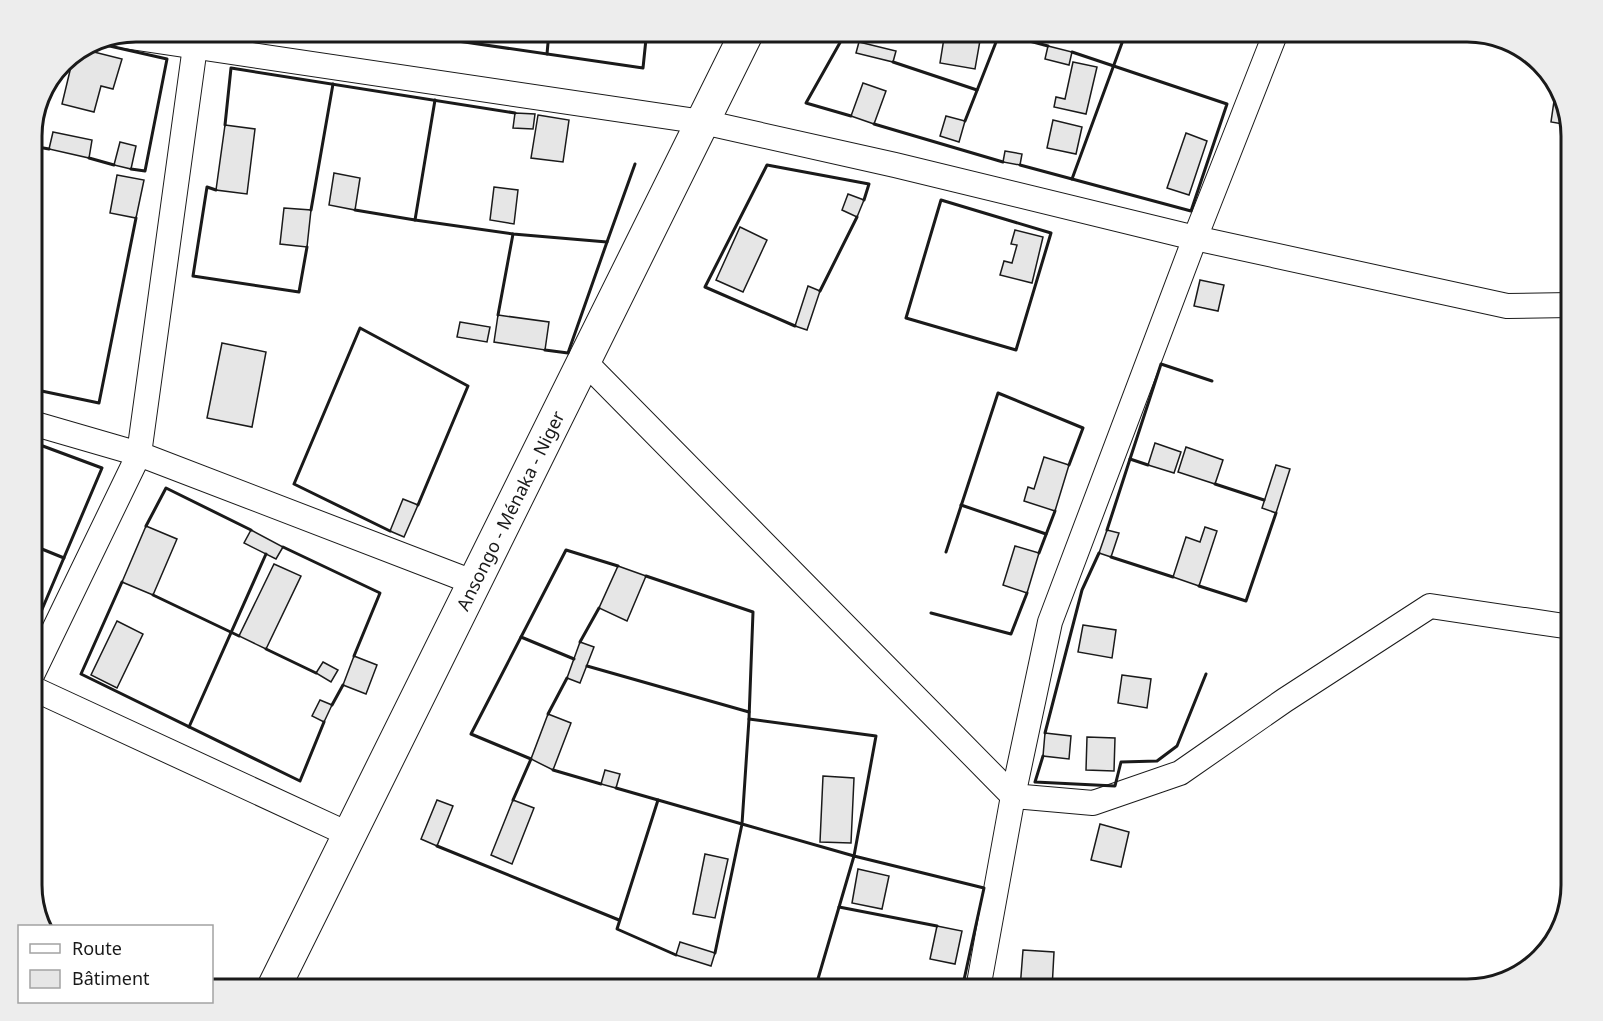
<svg xmlns="http://www.w3.org/2000/svg" width="1603" height="1021" font-family="'Noto Sans',sans-serif">
	<style>
		.building { fill: #e6e6e6; stroke: #1a1a1a; stroke-width: 1.5 }
		.lines { fill: none; stroke-linecap: round; stroke-linejoin: round }
		.street-casing { stroke: #1a1a1a; stroke-width: 26 }
		.secondary-casing { stroke: #1a1a1a; stroke-width: 35 }
		.street { stroke: #fff; stroke-width: 24 }
		.secondary { stroke: #fff; stroke-width: 33 }
		.wall { stroke: #1a1a1a; stroke-width: 3 }
		.labels { text-anchor: middle; dominant-baseline: central; stroke-width: 4.5; stroke-linejoin: round; paint-order: stroke }
		.street-label { font-size: 18px; fill: #1a1a1a; stroke: #fff }
		.rim { fill: none; stroke: #1a1a1a; stroke-width: 3 }
	</style>
	<rect width="100%" height="100%" fill="#fff"/>
	<g class="building">
		<path d="M611,32H647L646,39Z"/>
		<path d="M945,32H959L981,35L975,69L940,63Z"/>
		<path d="M859,42L896,51L893,62L856,53Z"/>
		<path d="M1048,46L1072,52L1069,65L1045,59Z"/>
		<path d="M82,49L122,59L113,89L101,86L94,112L62,104L74,54Z"/>
		<path d="M1073,62L1097,67L1086,114L1054,107L1056,97L1065,99Z"/>
		<path d="M863,83L886,91L874,124L851,116Z"/>
		<path d="M1555,94L1561,95L1569,125L1551,122Z"/>
		<path d="M515,113L535,114L533,129L513,128Z"/>
		<path d="M538,115L569,120L563,162L531,158Z"/>
		<path d="M946,116L965,121L959,142L940,136Z"/>
		<path d="M1053,120L1082,127L1076,154L1047,148Z"/>
		<path d="M225,125L255,129L247,194L216,190Z"/>
		<path d="M53,132L92,140L89,158L49,149Z"/>
		<path d="M1186,133L1207,141L1189,195L1167,188Z"/>
		<path d="M120,142L136,146L131,169L114,165Z"/>
		<path d="M1005,151L1022,154L1020,165L1003,162Z"/>
		<path d="M334,173L360,178L355,210L329,205Z"/>
		<path d="M117,175L144,180L136,218L110,213Z"/>
		<path d="M494,187L518,190L514,224L490,220Z"/>
		<path d="M848,194L864,200L857,217L842,210Z"/>
		<path d="M284,208L311,210L307,247L280,244Z"/>
		<path d="M740,227L767,240L743,292L716,280Z"/>
		<path d="M1015,230L1043,237L1032,283L1000,275L1004,261L1012,263L1017,245L1011,244Z"/>
		<path d="M1200,280L1224,285L1218,311L1194,306Z"/>
		<path d="M808,286L820,291L807,330L795,326Z"/>
		<path d="M498,315L549,322L545,350L494,342Z"/>
		<path d="M460,322L490,327L487,342L457,337Z"/>
		<path d="M222,343L266,352L252,427L207,418Z"/>
		<path d="M1155,443L1181,452L1174,473L1148,465Z"/>
		<path d="M1186,447L1223,460L1215,484L1178,472Z"/>
		<path d="M32,454L41,458L32,478Z"/>
		<path d="M1044,457L1069,465L1055,511L1024,501L1028,487L1034,489Z"/>
		<path d="M1276,465L1290,469L1276,513L1262,508Z"/>
		<path d="M403,499L418,505L404,537L390,531Z"/>
		<path d="M146,526L177,539L153,595L122,582Z"/>
		<path d="M1205,527L1217,531L1199,586L1173,577L1186,537L1200,542Z"/>
		<path d="M251,530L283,547L276,559L244,543Z"/>
		<path d="M1107,530L1119,533L1111,557L1099,553Z"/>
		<path d="M1015,546L1039,553L1027,593L1003,585Z"/>
		<path d="M274,564L301,576L266,649L239,636Z"/>
		<path d="M618,566L646,576L627,621L599,608Z"/>
		<path d="M117,621L143,634L117,688L91,675Z"/>
		<path d="M1083,625L1116,630L1112,658L1078,652Z"/>
		<path d="M580,642L594,647L580,683L567,678Z"/>
		<path d="M354,656L377,665L366,694L343,685Z"/>
		<path d="M323,662L338,670L331,682L316,673Z"/>
		<path d="M1122,675L1151,679L1147,708L1118,703Z"/>
		<path d="M320,700L332,705L324,722L312,716Z"/>
		<path d="M548,714L571,723L553,770L531,759Z"/>
		<path d="M1045,733L1071,736L1069,759L1043,756Z"/>
		<path d="M1087,737L1115,738L1114,771L1086,770Z"/>
		<path d="M605,770L620,774L616,788L601,784Z"/>
		<path d="M823,776L854,778L851,843L820,842Z"/>
		<path d="M437,800L453,806L437,846L421,839Z"/>
		<path d="M513,800L534,808L512,864L491,855Z"/>
		<path d="M1100,824L1129,832L1121,867L1091,860Z"/>
		<path d="M705,854L728,859L715,918L693,914Z"/>
		<path d="M858,869L889,876L882,909L852,903Z"/>
		<path d="M937,926L962,931L955,964L930,959Z"/>
		<path d="M680,942L715,953L711,966L676,955Z"/>
		<path d="M1023,950L1054,952L1052,989H1020Z"/>
		<path d="M933,985L960,989H932Z"/>
	</g>
	<g class="lines">
		<defs>
			<g id="street">
				<path d="M117,35L703,122L895,165L1195,238L1507,306L1571,305"/>
				<path d="M584,361L1013,796L1093,803L1180,773L1285,700L1430,606L1571,627"/>
				<path d="M32,423L139,454L475,583"/>
				<path d="M32,675L139,454L197,32"/>
				<path d="M32,688L350,835"/>
				<path d="M978,989L1013,796L1050,622L1195,238L1276,32"/>
			</g>
			<g id="secondary">
				<path id="s1" d="M273,989L747,32"/>
			</g>
		</defs>
		<use href="#street" class="street-casing"/>
		<use href="#secondary" class="secondary-casing"/>
		<use href="#street" class="street"/>
		<use href="#secondary" class="secondary"/>
		<g class="wall">
			<path d="M445,32L444,39L643,68L646,39"/>
			<path d="M846,32L806,103L851,116"/>
			<path d="M995,32L1048,46"/>
			<path d="M92,42L167,59L145,171L131,169"/>
			<path d="M547,54L549,32"/>
			<path d="M893,62L977,90"/>
			<path d="M965,121L1000,32"/>
			<path d="M874,124L1003,162"/>
			<path d="M225,125L231,68L515,113"/>
			<path d="M32,146L49,149"/>
			<path d="M89,158L114,165"/>
			<path d="M1020,165L1191,211L1227,104L1072,52"/>
			<path d="M1072,179L1126,32"/>
			<path d="M216,190L207,187L193,276L299,292L307,247"/>
			<path d="M941,200L1051,233L1016,350L906,318Z"/>
			<path d="M311,210L333,84"/>
			<path d="M355,210L415,220L435,100"/>
			<path d="M415,220L513,234L607,242L635,164"/>
			<path d="M820,291L857,217"/>
			<path d="M498,315L513,234"/>
			<path d="M795,326L705,287L767,165L869,184L864,200"/>
			<path d="M545,350L568,353L607,242"/>
			<path d="M32,389L99,403L136,218"/>
			<path d="M32,442L102,468L32,633"/>
			<path d="M1130,459L1161,364L1212,381"/>
			<path d="M1215,484L1264,500"/>
			<path d="M961,505L1046,534"/>
			<path d="M146,526L166,488L251,530"/>
			<path d="M1107,530L1130,459L1148,465"/>
			<path d="M390,531L294,484L360,328L468,386L418,505"/>
			<path d="M32,545L64,558"/>
			<path d="M283,547L380,593L354,656"/>
			<path d="M946,552L998,393L1083,428L1069,465"/>
			<path d="M1039,553L1055,511"/>
			<path d="M1111,557L1173,577"/>
			<path d="M646,576L753,612L749,719"/>
			<path d="M122,582L81,674L300,781L324,722"/>
			<path d="M1199,586L1246,601L1276,513"/>
			<path d="M153,595L239,636"/>
			<path d="M931,613L1011,634L1027,593"/>
			<path d="M521,637L574,659"/>
			<path d="M580,642L599,608"/>
			<path d="M266,649L316,673"/>
			<path d="M587,666L749,712"/>
			<path d="M332,705L343,685"/>
			<path d="M548,714L567,678"/>
			<path d="M749,719L876,736L854,856L742,824Z"/>
			<path d="M189,727L266,554"/>
			<path d="M1045,733L1082,590L1099,553"/>
			<path d="M1043,756L1035,782L1115,786L1121,762L1157,761L1177,746L1206,674"/>
			<path d="M553,770L601,784"/>
			<path d="M616,788L658,800"/>
			<path d="M513,800L531,759L471,734L566,550L618,566"/>
			<path d="M437,846L619,920"/>
			<path d="M839,907L937,926"/>
			<path d="M676,955L617,929L658,800L742,824L715,953"/>
			<path d="M815,989L854,856L984,888L962,989"/>
		</g>
	</g>
	<g class="labels">
		<g class="street-label">
			<text stroke="none"><textPath href="#s1" startOffset="534">Ansongo - Ménaka - Niger</textPath></text>
		</g>
	</g>
	<path d="M0 0H1603V1021H0ZM136 42H1467A94 94 0 0 1 1561 136V885A94 94 0 0 1 1467 979H136A94 94 0 0 1 42 885V136A94 94 0 0 1 136 42Z" fill="#ededed" fill-rule="evenodd"/>
	<path class="rim" d="M136 42H1467A94 94 0 0 1 1561 136V885A94 94 0 0 1 1467 979H136A94 94 0 0 1 42 885V136A94 94 0 0 1 136 42Z"/>
	<rect x="18" y="925" width="195" height="78" fill="#ffffff" stroke="#a3a3a3" stroke-width="1.5"/>
	<rect x="30" y="944" width="30" height="9" fill="#ffffff" stroke="#a3a3a3" stroke-width="1.5"/>
	<text x="72" y="955" font-size="18" fill="#1a1a1a">Route</text>
	<rect x="30" y="970" width="30" height="18" fill="#e6e6e6" stroke="#a3a3a3" stroke-width="1.5"/>
	<text x="72" y="985" font-size="18" fill="#1a1a1a">Bâtiment</text>
</svg>
